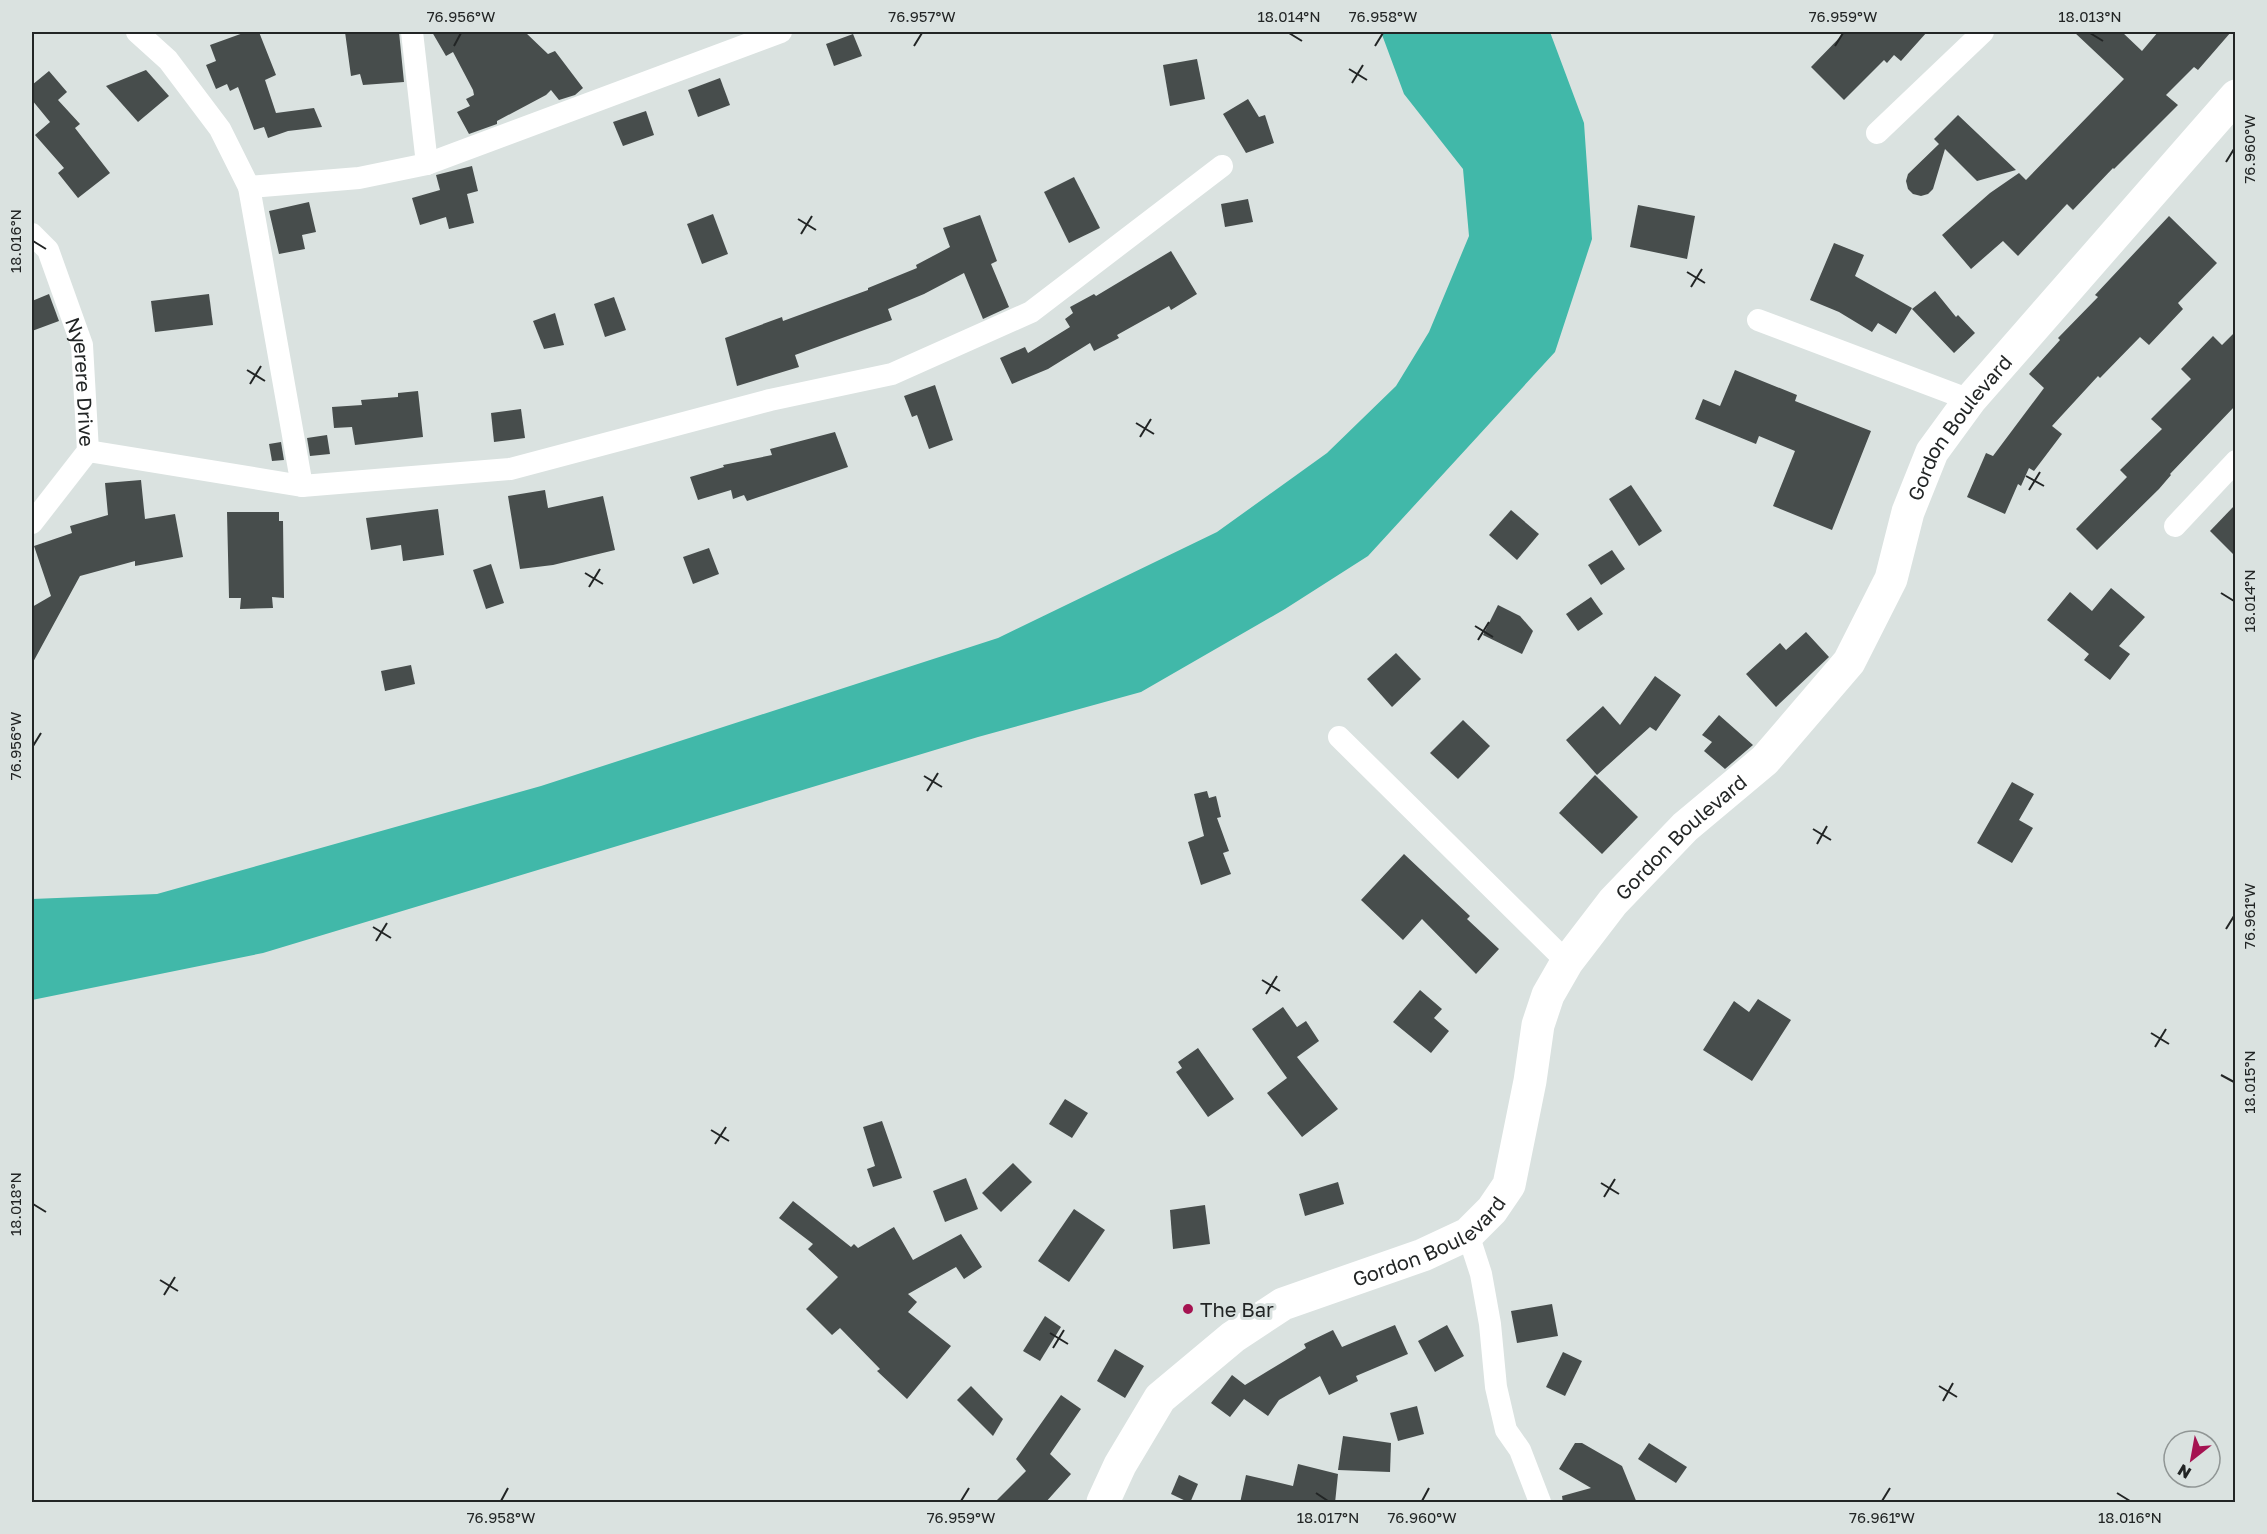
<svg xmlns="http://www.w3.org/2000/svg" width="2267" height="1534" font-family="'Golos Text',sans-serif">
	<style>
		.water { fill: #41b8a9 }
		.building { fill: #474d4c }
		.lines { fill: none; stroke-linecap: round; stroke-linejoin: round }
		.street { stroke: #fff; stroke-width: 22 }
		.secondary { stroke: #fff; stroke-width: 33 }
		.ticks { fill: none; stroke: #222525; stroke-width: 2 }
		.poi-dot { fill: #a51351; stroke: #dae2e0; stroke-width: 2 }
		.labels { text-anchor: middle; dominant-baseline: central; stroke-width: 6; stroke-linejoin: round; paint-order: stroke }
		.street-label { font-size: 20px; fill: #222525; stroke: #dae2e0 }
		.poi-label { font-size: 20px; fill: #222525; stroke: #dae2e0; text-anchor: start }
		.neatline { fill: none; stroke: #222525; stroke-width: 2 }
		.ticks-label { font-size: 15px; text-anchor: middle; fill: #222525 }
	</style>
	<rect width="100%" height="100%" fill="#dae2e0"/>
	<path class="water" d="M1381,32H1550L1584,123L1592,239L1555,352L1368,556L1285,609L1141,692L978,737L263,953L32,1000V899L157,894L541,786L998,638L1217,532L1327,453L1396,386L1429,332L1469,236L1463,169L1404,94Z"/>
	<g class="building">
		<path d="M246,32H259L276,75L265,80L276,113L314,108L322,127L288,131L268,138L264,127L254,130L238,87L230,91L227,84L216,89L206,65L216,61L210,45Z"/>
		<path d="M345,32H399L404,82L363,85L360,74L351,76Z"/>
		<path d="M432,32H525L548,54L555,51L583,88L575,95L559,100L551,90L546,95L497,121V124L469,134L457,112L470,106L466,99L474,95L473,90L453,52L446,56Z"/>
		<path d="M1845,32H1927L1901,61L1894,55L1887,63L1884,60L1844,100L1811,67Z"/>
		<path d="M2074,32H2122L2142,51L2158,32H2231L2198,70L2194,67L2166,95L2178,105L2114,169L2113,168L2073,210L2067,204L2018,256L2003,241L1971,269L1942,235L1990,193L2019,173L2026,180L2124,79Z"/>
		<path d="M853,34L862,56L834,66L826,44Z"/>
		<path d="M1197,59L1205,99L1170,106L1163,65Z"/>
		<path d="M146,70L169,96L138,122L106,86Z"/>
		<path d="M49,71L67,92L58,100L80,124L75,128L110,173L78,198L58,173L64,168L35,135L50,122L32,100V85Z"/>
		<path d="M720,78L730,105L698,117L688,90Z"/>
		<path d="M1248,99L1259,117L1265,115L1274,143L1246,153L1223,114Z"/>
		<path d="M646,111L654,135L623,146L613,122Z"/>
		<path d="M1958,115L2016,170L1977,181L1945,149L1933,189L1928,194L1921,196L1913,194L1908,189L1906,181L1908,174L1939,144L1934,139Z"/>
		<path d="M472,166L478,191L467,194L474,223L449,229L446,217L420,225L412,198L440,190L436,175Z"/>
		<path d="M1074,177L1100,228L1069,243L1044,192Z"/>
		<path d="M1248,199L1253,222L1225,227L1221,204Z"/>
		<path d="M309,202L316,232L302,235L305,249L279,254L269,211Z"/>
		<path d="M1638,205L1695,216L1687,259L1630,247Z"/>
		<path d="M713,214L728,254L702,264L687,224Z"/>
		<path d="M980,215L997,261L991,264L1009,307L983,319L964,273L924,294L888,309L892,320L795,355L799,367L737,386L725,338L782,317L783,321L868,290V288L917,268L916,265L950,247L943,228Z"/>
		<path d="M2169,216L2217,263L2178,303L2183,309L2149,345L2140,337L2100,378L2098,376L2052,426L2062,434L2034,471L2029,468L2021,486L2018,484L2005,514L1967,497L1986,453L1993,456L2044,388L2029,374L2060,340L2058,338L2098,297L2095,295Z"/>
		<path d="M1834,243L1864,255L1855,276L1912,308L1896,334L1878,323L1872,332L1839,312L1810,300Z"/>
		<path d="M1171,251L1197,294L1171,310L1169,306L1117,335L1119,338L1094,351L1090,343L1048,369L1012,384L1000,358L1025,347L1028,353L1070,327L1065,319L1073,313L1070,307L1094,294L1096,296Z"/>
		<path d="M1935,291L1956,317L1958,315L1975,333L1954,353L1912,309Z"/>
		<path d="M49,294L59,321L32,331V301Z"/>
		<path d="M209,294L213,325L155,332L151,301Z"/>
		<path d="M614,297L626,330L605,337L594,304Z"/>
		<path d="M555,313L564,345L544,349L533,321Z"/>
		<path d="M2235,332V406L2170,474L2171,475L2159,489L2097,550L2076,529L2127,477L2120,470L2162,429L2151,419L2191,379L2181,369L2213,336L2222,345Z"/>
		<path d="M1735,370L1797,395L1795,401L1871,431L1832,530L1773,506L1795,451L1759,436L1756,444L1695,419L1703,399L1720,406Z"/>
		<path d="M935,385L953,440L929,449L917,415L912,417L904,396Z"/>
		<path d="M418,391L423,437L355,445L352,427L334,428L332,407L362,405L361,400L398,397V393Z"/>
		<path d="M521,409L525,438L494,442L491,413Z"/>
		<path d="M835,432L848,467L747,501L744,495L733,499L731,490L698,500L690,477L724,467L723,465L772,455L770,449Z"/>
		<path d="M327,435L330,454L310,456L307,438Z"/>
		<path d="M281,442L284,460L272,461L269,444Z"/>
		<path d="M141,480L145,519L175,514L183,557L135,566V561L80,576L32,664V607L51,596L34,546L72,533L70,526L108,515L105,483Z"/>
		<path d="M1631,485L1662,531L1639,546L1609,499Z"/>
		<path d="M545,490L548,508L603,496L615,550L553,565L520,569L508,496Z"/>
		<path d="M2235,505V556L2210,531Z"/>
		<path d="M438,509L444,555L403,561L401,545L371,550L366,518Z"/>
		<path d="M1511,510L1539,534L1517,560L1489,535Z"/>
		<path d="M227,512H279V521H283L284,598L272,597L273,608L240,609L241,598H229Z"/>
		<path d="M709,548L719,574L693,584L683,557Z"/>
		<path d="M1612,550L1625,569L1601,585L1588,565Z"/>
		<path d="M491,564L504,603L486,609L473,570Z"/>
		<path d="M2111,588L2145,617L2119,646L2130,654L2110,680L2084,660L2089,654L2047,620L2070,592L2092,611Z"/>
		<path d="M1591,597L1603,614L1578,631L1566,614Z"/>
		<path d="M1498,605L1520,616L1533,631L1522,654L1483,635Z"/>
		<path d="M1806,632L1829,657L1776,707L1746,674L1780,643L1786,650Z"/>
		<path d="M1396,653L1421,679L1392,707L1367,679Z"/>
		<path d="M411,665L415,684L385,691L381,671Z"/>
		<path d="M1655,676L1681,695L1656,731L1650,727L1597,775L1566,740L1603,706L1620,725Z"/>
		<path d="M1719,715L1753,745L1725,769L1704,751L1712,742L1702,735Z"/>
		<path d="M1463,720L1490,746L1458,779L1430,753Z"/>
		<path d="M1595,775L1638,817L1602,854L1559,813Z"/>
		<path d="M2012,782L2034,794L2019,820L2033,828L2012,863L1977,843Z"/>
		<path d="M1207,791L1209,798L1216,796L1221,817L1217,818L1229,851L1223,853L1231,874L1201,885L1188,842L1204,836L1194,794Z"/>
		<path d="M1404,854L1470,916L1467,919L1499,949L1476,974L1422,919L1403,940L1361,900Z"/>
		<path d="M1420,990L1442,1009L1434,1018L1449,1031L1431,1053L1393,1022Z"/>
		<path d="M1758,999L1791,1020L1752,1081L1703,1050L1734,1001L1749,1012Z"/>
		<path d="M1283,1007L1297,1027L1306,1021L1319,1041L1297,1057L1338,1109L1302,1137L1267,1093L1287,1078L1252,1029Z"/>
		<path d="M1198,1048L1234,1099L1208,1117L1176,1072L1182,1068L1178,1062Z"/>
		<path d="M1065,1099L1088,1113L1072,1138L1049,1124Z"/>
		<path d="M882,1121L902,1178L873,1187L867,1169L875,1166L863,1127Z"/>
		<path d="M1013,1163L1032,1182L1001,1212L982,1193Z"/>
		<path d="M966,1178L978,1209L945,1222L933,1191Z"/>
		<path d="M1338,1182L1344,1204L1305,1216L1299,1194Z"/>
		<path d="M793,1201L851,1247L854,1244L858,1248L894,1227L913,1260L961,1234L982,1267L964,1279L956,1267L908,1294L917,1302L908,1312L951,1346L907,1399L877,1371L880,1369L840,1328L832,1335L806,1309L838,1277L808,1249L813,1244L779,1218Z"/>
		<path d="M1205,1205L1210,1244L1173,1249L1170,1210Z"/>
		<path d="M1074,1209L1105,1230L1069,1282L1038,1261Z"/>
		<path d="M1552,1304L1558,1336L1517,1343L1511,1311Z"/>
		<path d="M1045,1316L1061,1327L1040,1361L1023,1351Z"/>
		<path d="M1395,1325L1408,1354L1356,1376L1358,1381L1329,1395L1320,1376L1279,1400L1268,1416L1244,1399L1230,1417L1211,1403L1232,1375L1245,1385L1306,1348L1304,1344L1333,1330L1342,1347Z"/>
		<path d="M1447,1325L1464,1356L1435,1372L1418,1341Z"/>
		<path d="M1115,1349L1144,1366L1125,1398L1097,1381Z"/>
		<path d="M1563,1352L1582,1361L1565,1396L1546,1387Z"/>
		<path d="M971,1386L1003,1419L993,1436L957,1400Z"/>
		<path d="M1061,1395L1081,1409L1050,1454L1071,1474L1045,1503H994L1026,1471L1016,1459Z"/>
		<path d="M1417,1406L1424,1434L1398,1441L1390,1413Z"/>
		<path d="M1343,1436L1391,1443L1390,1472L1338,1470Z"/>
		<path d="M1575,1443H1582L1622,1466L1637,1503H1563L1562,1496L1591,1488L1559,1469Z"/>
		<path d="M1649,1443L1687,1467L1676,1483L1638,1459Z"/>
		<path d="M1298,1464L1338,1474L1335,1503H1240L1246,1475L1293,1486Z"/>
		<path d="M1179,1475L1198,1484L1190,1503L1171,1494Z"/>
	</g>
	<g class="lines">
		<g class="street">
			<path d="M137,32L168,60L220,129L249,187L302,486"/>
			<path d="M412,32L427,164"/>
			<path d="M1877,133L1983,32"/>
			<path d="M249,187L359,178L427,164L781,32"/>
			<path id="s1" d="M32,234L48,250L82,345L88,451L32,523"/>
			<path d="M1758,320L1970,400"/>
			<path d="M88,451L302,486L510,469L770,400L892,374L1031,312L1222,166"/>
			<path d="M2175,526L2236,461"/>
			<path d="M1339,737L1567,962"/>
			<path d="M1468,1234L1481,1274L1490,1324L1496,1387L1506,1430L1520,1450L1540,1502"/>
		</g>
		<path class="secondary" id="s2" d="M1103,1502L1120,1465L1160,1398L1233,1337L1283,1304L1423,1255L1468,1234L1492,1210L1509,1185L1530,1081L1538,1025L1548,995L1567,962L1613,902L1685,827L1765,760L1849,662L1891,579L1908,512L1932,452L1970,400L2236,96"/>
	</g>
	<path class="ticks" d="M1289,33L1302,41M2090,33L2103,41M454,46L461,33M914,46L922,33M1375,46L1383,33M1835,46L1843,33M1349,69L1367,80M1352,83L1363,65M2226,162L2234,149M798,219L816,230M801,234L812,216M33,241L46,249M1687,272L1705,283M1691,287L1702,269M247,370L265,381M250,384L261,366M1136,423L1154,434M1140,437L1151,419M2026,476L2044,486M2029,490L2040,472M585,573L603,584M589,587L600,569M2221,593L2234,601M1475,626L1493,637M1478,640L1489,622M33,746L41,733M924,776L942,787M927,791L938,773M1813,829L1831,840M1817,844L1827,826M373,927L391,938M2226,929L2234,916M376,941L387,923M1262,980L1280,991M1266,994L1277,976M2151,1033L2169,1044M2155,1047L2166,1029M2221,1075L2234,1082M711,1130L729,1141M715,1144L726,1127M1601,1183L1619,1194M1604,1197L1615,1179M33,1204L46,1212M160,1280L178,1291M164,1295L175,1277M1050,1333L1068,1344M1053,1348L1064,1330M1939,1386L1957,1397M1943,1401L1953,1383M1316,1493L1328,1501M2117,1493L2130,1501M501,1501L508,1488M961,1501L969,1488M1422,1501L1429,1488M1882,1501L1890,1488"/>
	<circle class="poi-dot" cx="1188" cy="1309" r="6"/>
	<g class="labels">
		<g class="street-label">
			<text stroke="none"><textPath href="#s1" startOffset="160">Nyerere Drive</textPath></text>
			<text stroke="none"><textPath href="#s2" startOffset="1443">Gordon Boulevard</textPath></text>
			<text stroke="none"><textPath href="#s2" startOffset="938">Gordon Boulevard</textPath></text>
			<text stroke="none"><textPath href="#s2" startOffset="434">Gordon Boulevard</textPath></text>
		</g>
		<g class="poi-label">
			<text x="1200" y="1309">The Bar</text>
		</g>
	</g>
	<rect width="2267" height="1534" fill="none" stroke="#dae2e0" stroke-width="66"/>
	<g transform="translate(2192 1459) rotate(211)"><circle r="28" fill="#dae2e0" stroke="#909695" stroke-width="1.5"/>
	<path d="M0-4.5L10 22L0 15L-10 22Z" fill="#a51351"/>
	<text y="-9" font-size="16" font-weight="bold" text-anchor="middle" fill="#222525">N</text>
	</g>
	<rect x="33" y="33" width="2201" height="1468" class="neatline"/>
	<g class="ticks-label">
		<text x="461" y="22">76.956°W</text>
		<text x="922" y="22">76.957°W</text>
		<text x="1289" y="22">18.014°N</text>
		<text x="1383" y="22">76.958°W</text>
		<text x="1843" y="22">76.959°W</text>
		<text x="2090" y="22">18.013°N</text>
		<text transform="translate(2250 149) rotate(-90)" y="5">76.960°W</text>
		<text transform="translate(16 241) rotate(-90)" y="5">18.016°N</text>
		<text transform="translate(2250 601) rotate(-90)" y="5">18.014°N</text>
		<text transform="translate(16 746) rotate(-90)" y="5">76.956°W</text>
		<text transform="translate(2250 916) rotate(-90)" y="5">76.961°W</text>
		<text transform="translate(2250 1082) rotate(-90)" y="5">18.015°N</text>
		<text transform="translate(16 1204) rotate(-90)" y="5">18.018°N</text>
		<text x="501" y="1523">76.958°W</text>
		<text x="961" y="1523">76.959°W</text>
		<text x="1328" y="1523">18.017°N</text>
		<text x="1422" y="1523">76.960°W</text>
		<text x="1882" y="1523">76.961°W</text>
		<text x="2130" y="1523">18.016°N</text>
	</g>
</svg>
